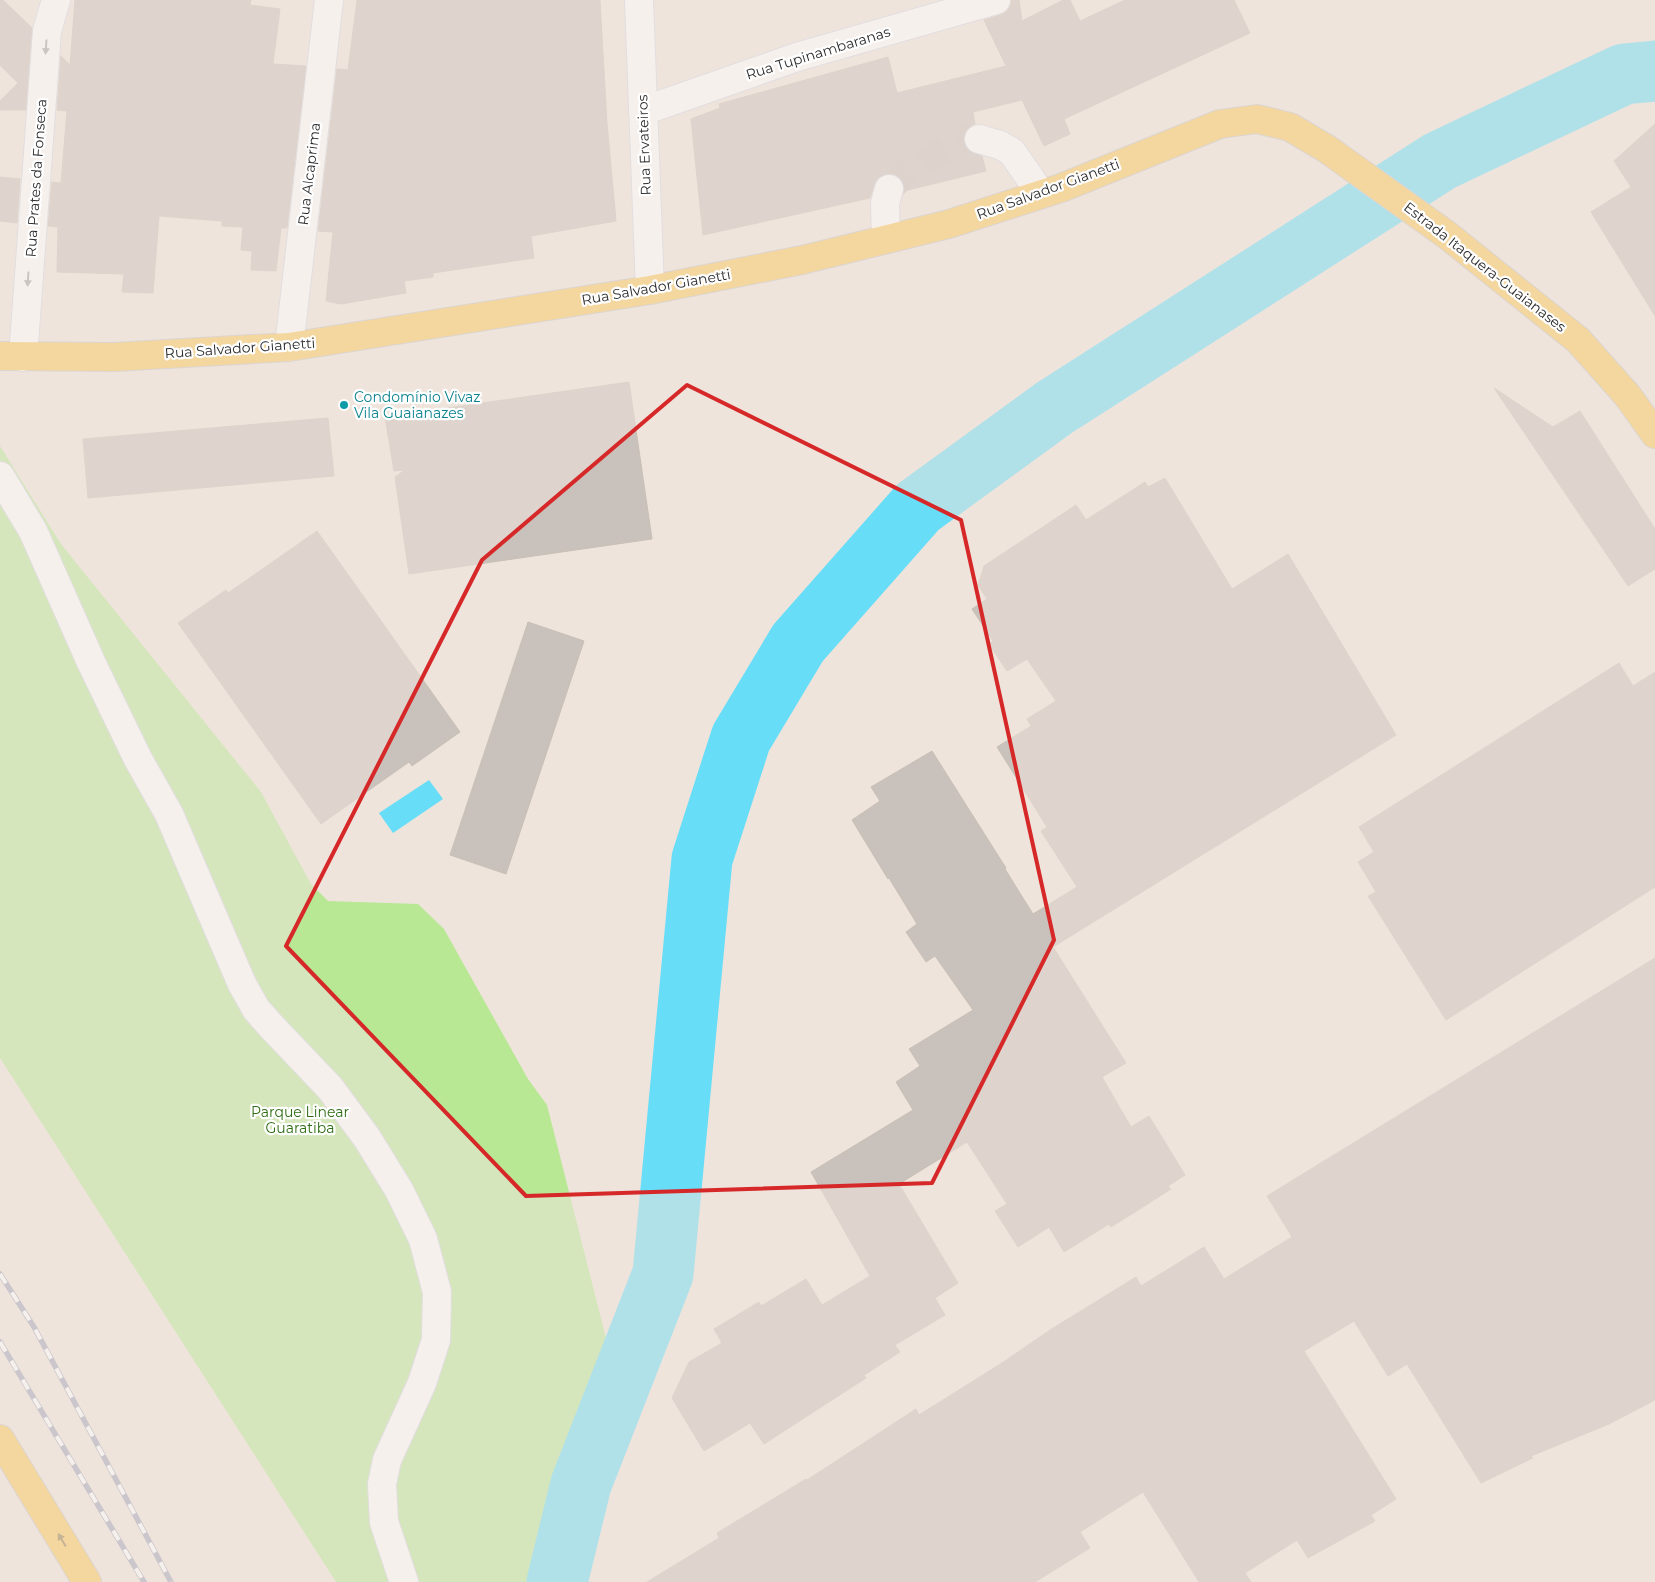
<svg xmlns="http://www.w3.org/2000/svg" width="1655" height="1582" font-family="Montserrat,sans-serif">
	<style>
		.green { fill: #b8e894 }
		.water { fill: #67ddf7 }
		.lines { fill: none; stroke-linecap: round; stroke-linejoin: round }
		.river { stroke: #67ddf7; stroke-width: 61 }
		.building { fill: #c9c1bb; stroke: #c9c0b5 }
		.minor-tunnel { stroke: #c7bfb9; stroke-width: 28; stroke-dasharray: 28 14; stroke-linecap: butt }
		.minor-casing { stroke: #d1d6e4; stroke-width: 30 }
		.major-casing { stroke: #c4c4c4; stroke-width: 30 }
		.minor { stroke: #fff; stroke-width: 28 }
		.major { stroke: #fac554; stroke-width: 28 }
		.rail-casing { stroke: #9ea3b6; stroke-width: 5.5 }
		.rail { stroke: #fff; stroke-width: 4; stroke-dasharray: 11; stroke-linecap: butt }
		.oneway { fill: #a0a0a0 }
		.oneway2 { fill: #927840 }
		.marked { fill: none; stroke: #d62828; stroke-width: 4; stroke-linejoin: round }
		.culture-dot { fill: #0f9aa8; stroke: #fff; stroke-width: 2 }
		.labels { text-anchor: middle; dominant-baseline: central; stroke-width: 4.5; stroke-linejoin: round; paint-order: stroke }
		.street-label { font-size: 14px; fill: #2b2b2b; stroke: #fff }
		.culture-label { font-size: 14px; fill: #0d838f; stroke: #fff; text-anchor: start }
		.park-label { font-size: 14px; fill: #2f6d15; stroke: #fff }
	</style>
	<rect width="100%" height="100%" fill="#eee4dc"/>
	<path class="green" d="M0,446L61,544L261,792L311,884L328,901L418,904L444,929L528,1079L547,1105L606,1338L537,1582H336L0,1058Z"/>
	<path class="water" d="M429,780L443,799L393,833L379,813Z"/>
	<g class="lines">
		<path class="river" d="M557,1582L581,1484L663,1274L702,859L741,738L798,643L918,507L1054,408L1440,161L1624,74L1655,71"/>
	</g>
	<g class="building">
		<path d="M0,0H3L32,28L26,110H0V101L18,83L0,65Z"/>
		<path d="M75,0H251L250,5L280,9L273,64L306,66L287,228H281L276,271L251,270L252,251L241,250L243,227L222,226V221L159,216L153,293L122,292L124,274L57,272L58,227L48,226L52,182L61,183L67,111L57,110L61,56L70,65Z"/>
		<path d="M357,0H600L607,123L616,221L531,236L534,258L433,273V277L404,281L406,293L341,304L326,301L333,232L318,231L337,69L348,70Z"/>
		<path d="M1011,0H1019L1022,21L1063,0H1070L1080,21L1125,0H1234L1250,33L1064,119L1070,134L1044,146L1022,100L973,112L975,124L968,128L964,135V142L968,150L982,156L986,171L904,191V185L900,178L893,174H886L878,178L874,185L870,198L703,235L691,119L720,108L719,104L888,57L897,93L1006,66L984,20L1000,15L1007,11L1011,4Z"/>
		<path d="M1655,124V316L1591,212L1631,187L1614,161Z"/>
		<path d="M0,177L20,179L17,223L0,221Z"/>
		<path d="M629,382L652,539L409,574L395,477L405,470L394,471L385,417Z"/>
		<path d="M1494,388L1553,427L1580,411L1655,529V569L1628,586Z"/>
		<path d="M328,418L334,476L88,498L83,439Z"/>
		<path d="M1165,478L1232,589L1288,554L1396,735L1053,947L1126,1063L1102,1077L1131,1127L1149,1116L1185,1175L1168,1186L1171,1189L1135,1212L1111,1227L1109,1224L1064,1252L1049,1227L1018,1247L995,1211L1007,1204L967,1142L899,1184L958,1283L935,1298L945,1315L895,1345L900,1352L864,1375L866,1378L764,1444L750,1423L704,1451L672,1398L689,1362L722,1343L714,1329L759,1302L761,1306L806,1279L822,1305L870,1276L811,1172L913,1110L896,1082L920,1066L909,1049L973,1010L935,956L926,962L906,932L917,924L889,878L888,879L852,820L880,801L871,787L932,751L1006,868L1005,869L1033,914L1077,887L1041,831L1047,827L997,747L1031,726L1027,719L1056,701L1027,659L1007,671L989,644L993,641L972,609L987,599L978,585L984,566L1076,505L1086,520L1145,482L1148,487Z"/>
		<path d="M317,531L460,732L412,766L409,762L321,824L178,623L226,590L228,593Z"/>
		<path d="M528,622L584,641L506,874L450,855Z"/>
		<path d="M1619,663L1633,686L1655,672V887L1446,1020L1368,896L1376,892L1358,862L1374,852L1359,827Z"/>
		<path d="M1655,958V1400L1609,1424L1531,1456L1533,1458L1481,1483L1407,1364L1388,1376L1354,1321L1304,1351L1396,1499L1371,1515L1375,1521L1308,1558L1297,1540L1245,1573L1251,1582H1199L1143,1492L1080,1532L1090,1548L1035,1582H647L719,1538L717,1533L806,1479L807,1480L916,1409L919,1415L1002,1363L1050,1330L1136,1277L1141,1286L1204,1247L1224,1279L1292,1237L1267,1196Z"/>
	</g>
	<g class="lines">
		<path class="minor-tunnel" d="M889,189L905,173L962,140L979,139"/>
		<defs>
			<g id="minor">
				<path d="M639,0L650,290"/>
				<path d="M643,111L797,57L996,0"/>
				<path d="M979,139L1000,145L1012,152L1041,194"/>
				<path d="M886,239L885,203L889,189"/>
				<path d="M289,347L329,0"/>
				<path d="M23,357L47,31L56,0"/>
				<path d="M0,476L33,531L91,662L138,759L169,814L242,984L256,1009L271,1026L330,1088L367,1138L399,1190L423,1239L437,1292L436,1340L422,1383L387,1460L382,1484L384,1522L404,1582"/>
			</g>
			<g id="major">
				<path d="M0,356L114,357L289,347L650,290L802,260L949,224L1061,188L1220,124L1257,119L1290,127L1327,149L1447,235L1578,340L1627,395L1655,434"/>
				<path d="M0,1439L87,1582"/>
			</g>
		</defs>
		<use href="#minor" class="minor-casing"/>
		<use href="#major" class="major-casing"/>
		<use href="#minor" class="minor"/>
		<use href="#major" class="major"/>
		<defs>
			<g id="rail">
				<path d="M0,1274L34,1327L171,1582"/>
				<path d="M0,1342L144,1582"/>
			</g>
		</defs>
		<use href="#rail" class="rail-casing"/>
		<use href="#rail" class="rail"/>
	</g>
	<defs><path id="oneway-solid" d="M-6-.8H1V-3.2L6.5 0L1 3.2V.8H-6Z" transform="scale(1.25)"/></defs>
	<g class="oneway">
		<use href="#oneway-solid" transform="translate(46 47) rotate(94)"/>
		<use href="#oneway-solid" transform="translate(28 279) rotate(94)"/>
	</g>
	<use class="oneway2" href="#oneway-solid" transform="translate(62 1540) rotate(-121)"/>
	<path d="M0 0H1655V1582H0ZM687,385L961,520L1054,940L932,1183L526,1196L286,946L482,560Z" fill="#eee4dc" fill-opacity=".55" fill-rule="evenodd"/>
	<path class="marked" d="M687,385L961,520L1054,940L932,1183L526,1196L286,946L482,560Z"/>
	<circle class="culture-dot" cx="344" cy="405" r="5"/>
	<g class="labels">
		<g class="street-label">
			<text transform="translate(818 53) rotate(-17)">Rua Tupinambaranas</text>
			<text transform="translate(644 145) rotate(-92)">Rua Ervateiros</text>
			<text transform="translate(309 174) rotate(-83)">Rua Alcaprima</text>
			<text transform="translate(36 178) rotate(-86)">Rua Prates da Fonseca</text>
			<text transform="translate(1048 189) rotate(-20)">Rua Salvador Gianetti</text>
			<text transform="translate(1485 267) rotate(38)">Estrada Itaquera-Guaianases</text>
			<text transform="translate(656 287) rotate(-10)">Rua Salvador Gianetti</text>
			<text transform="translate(240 348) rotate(-4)">Rua Salvador Gianetti</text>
		</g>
		<g class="culture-label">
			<text x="354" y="397">Condomínio Vivaz<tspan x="354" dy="16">Vila Guaianazes</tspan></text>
		</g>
		<g class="park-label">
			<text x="300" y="1112">Parque Linear<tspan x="300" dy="16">Guaratiba</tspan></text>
		</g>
	</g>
</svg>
